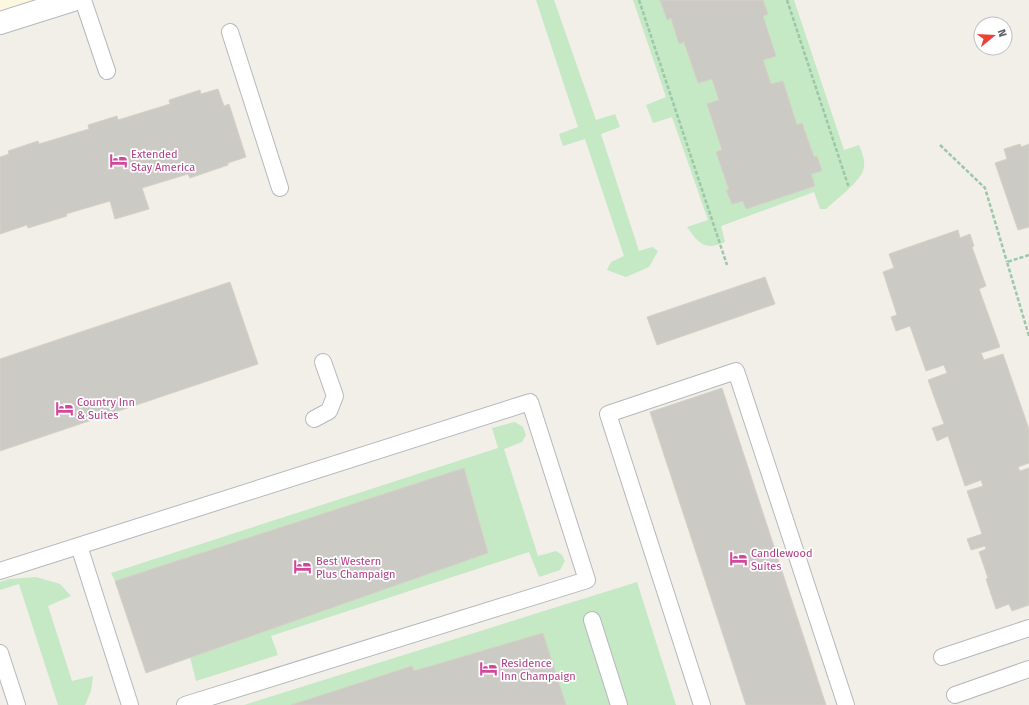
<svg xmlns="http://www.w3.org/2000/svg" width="1029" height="705" font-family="'Fira Sans',sans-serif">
<rect width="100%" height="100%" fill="#f1efe8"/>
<path fill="#fef7e0" d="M0,0H45L0,15Z"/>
<g fill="#c5e8c5">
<path d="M536,0H554L596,120L615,114L620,127L601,134L639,251L652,247L658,251L649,267L626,277L607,270L611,262L624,256L585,139L563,146L559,134L578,127Z"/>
<path d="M633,0H794L844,150L859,145C862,152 865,160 864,167C863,180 835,200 826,209H820L814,192L721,226L725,242C705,251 699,244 687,227L708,220L672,117L653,123L646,105L666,97Z"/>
<path d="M515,422L523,427L526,435L522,442L504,449L538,556L556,551L562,555L565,561L560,570L539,577L529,552L271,636L278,655L196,681L190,657L488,553L464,468L115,581L111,573L498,448L492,428Z"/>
<path d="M36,577L60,584L71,596L48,606L72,681L93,676L91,691L85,705H58L19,584L0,590V582L9,579Z"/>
<path d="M637,582L676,705H244Z"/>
</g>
<g fill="#cccac5" stroke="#d6d1c6">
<path d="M660,0H763L768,14L763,16L776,56L763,60L771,84L783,81L797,125L802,123L814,157L817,156L822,171L811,174L815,186L746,209L743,201L732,204L726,190H729L716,152L722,150L707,104L719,100L712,79L698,83L684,42L679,44L671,18L667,20Z"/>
<path d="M218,89L224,106L229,104L246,157L228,163V165L190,178L188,174L142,188L149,209L115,219L110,201L66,214L67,216L28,228L27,225L0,234V157L9,154L8,151L38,141L39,144L89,129L88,125L117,116L118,120L170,104L169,100L200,90L201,94Z"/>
<path d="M1020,144L1021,147L1029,144V227L1018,230L995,163L1007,159L1004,149Z"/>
<path d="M958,230L960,238L970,234L974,246L972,247L986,286L979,289L1000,347L981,353L984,360L1003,354L1029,429V463L1018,467L1020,471L1029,468V605L1012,611L1009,604L996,609L986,579L988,578L979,552L986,549L985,546L971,550L967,539L982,534L967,491L983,486L981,480L965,486L948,436L937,441L932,428L944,424L928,380L947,373L944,365L926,371L910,326L896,331L891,317L897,315L883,272L894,268L889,254Z"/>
<path d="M765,277L775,304L657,345L647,317Z"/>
<path d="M230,282L258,364L0,451V359Z"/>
<path d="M722,388L826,705H746L650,412Z"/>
<path d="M464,468L488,553L146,673L115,581Z"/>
<path d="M543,633L566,705H291L412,666L414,671Z"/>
</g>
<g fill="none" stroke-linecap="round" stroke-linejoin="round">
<defs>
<g id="service">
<path d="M83,0L107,71"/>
<path d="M230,32L280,188"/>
<path d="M314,419L329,411L335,396L323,362"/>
<path d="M79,546L130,705"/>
<path d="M0,571L530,402L587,580L185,705"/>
<path d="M592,620L619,705"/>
<path d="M0,653L17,705"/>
<path d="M942,657L1029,628"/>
<path d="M955,695L1029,669"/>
<path d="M702,705L608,414L736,371L846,705"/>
</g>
<path id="minor" d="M0,23L73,0"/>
</defs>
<use href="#service" stroke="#b5b8bc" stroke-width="18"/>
<use href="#minor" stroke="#b5b8bc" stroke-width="24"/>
<g stroke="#9cc7a9" stroke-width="2.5" stroke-dasharray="4 2" stroke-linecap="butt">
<path d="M639,0L727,265"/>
<path d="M787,0L849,188"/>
<path d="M940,145L985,188L1007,262"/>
<path d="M1029,255L1007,262L1029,336"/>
</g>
<use href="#service" stroke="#fff" stroke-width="16"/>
<use href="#minor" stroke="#fff" stroke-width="22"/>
</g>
<defs>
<symbol id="hotel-bare" viewBox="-9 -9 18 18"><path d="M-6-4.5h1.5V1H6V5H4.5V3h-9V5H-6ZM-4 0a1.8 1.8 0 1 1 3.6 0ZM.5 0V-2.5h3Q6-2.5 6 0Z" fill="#d1479c" stroke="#fff" stroke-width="2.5" paint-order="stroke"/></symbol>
</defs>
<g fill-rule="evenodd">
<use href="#hotel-bare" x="106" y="148" width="25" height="25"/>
<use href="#hotel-bare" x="52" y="396" width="25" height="25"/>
<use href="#hotel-bare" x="726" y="546" width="25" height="25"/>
<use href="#hotel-bare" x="290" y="554" width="25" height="25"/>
<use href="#hotel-bare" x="476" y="656" width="25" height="25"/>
</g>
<g text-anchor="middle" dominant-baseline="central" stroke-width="3.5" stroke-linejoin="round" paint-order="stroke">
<g font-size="11" fill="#b23c85" stroke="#fff" text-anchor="start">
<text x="131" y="154">Extended<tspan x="131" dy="13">Stay America</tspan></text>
<text x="77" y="402">Country Inn<tspan x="77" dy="13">&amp; Suites</tspan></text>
<text x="751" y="553">Candlewood<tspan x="751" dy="13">Suites</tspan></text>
<text x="316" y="561">Best Western<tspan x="316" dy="13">Plus Champaign</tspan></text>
<text x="501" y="663">Residence<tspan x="501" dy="13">Inn Champaign</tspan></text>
</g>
</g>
<g transform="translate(993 36) rotate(72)"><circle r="19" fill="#ffffff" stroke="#bfc1c3"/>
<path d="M0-3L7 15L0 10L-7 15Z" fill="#ea4335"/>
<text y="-6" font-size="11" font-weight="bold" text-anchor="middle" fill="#5f6368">N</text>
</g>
</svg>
